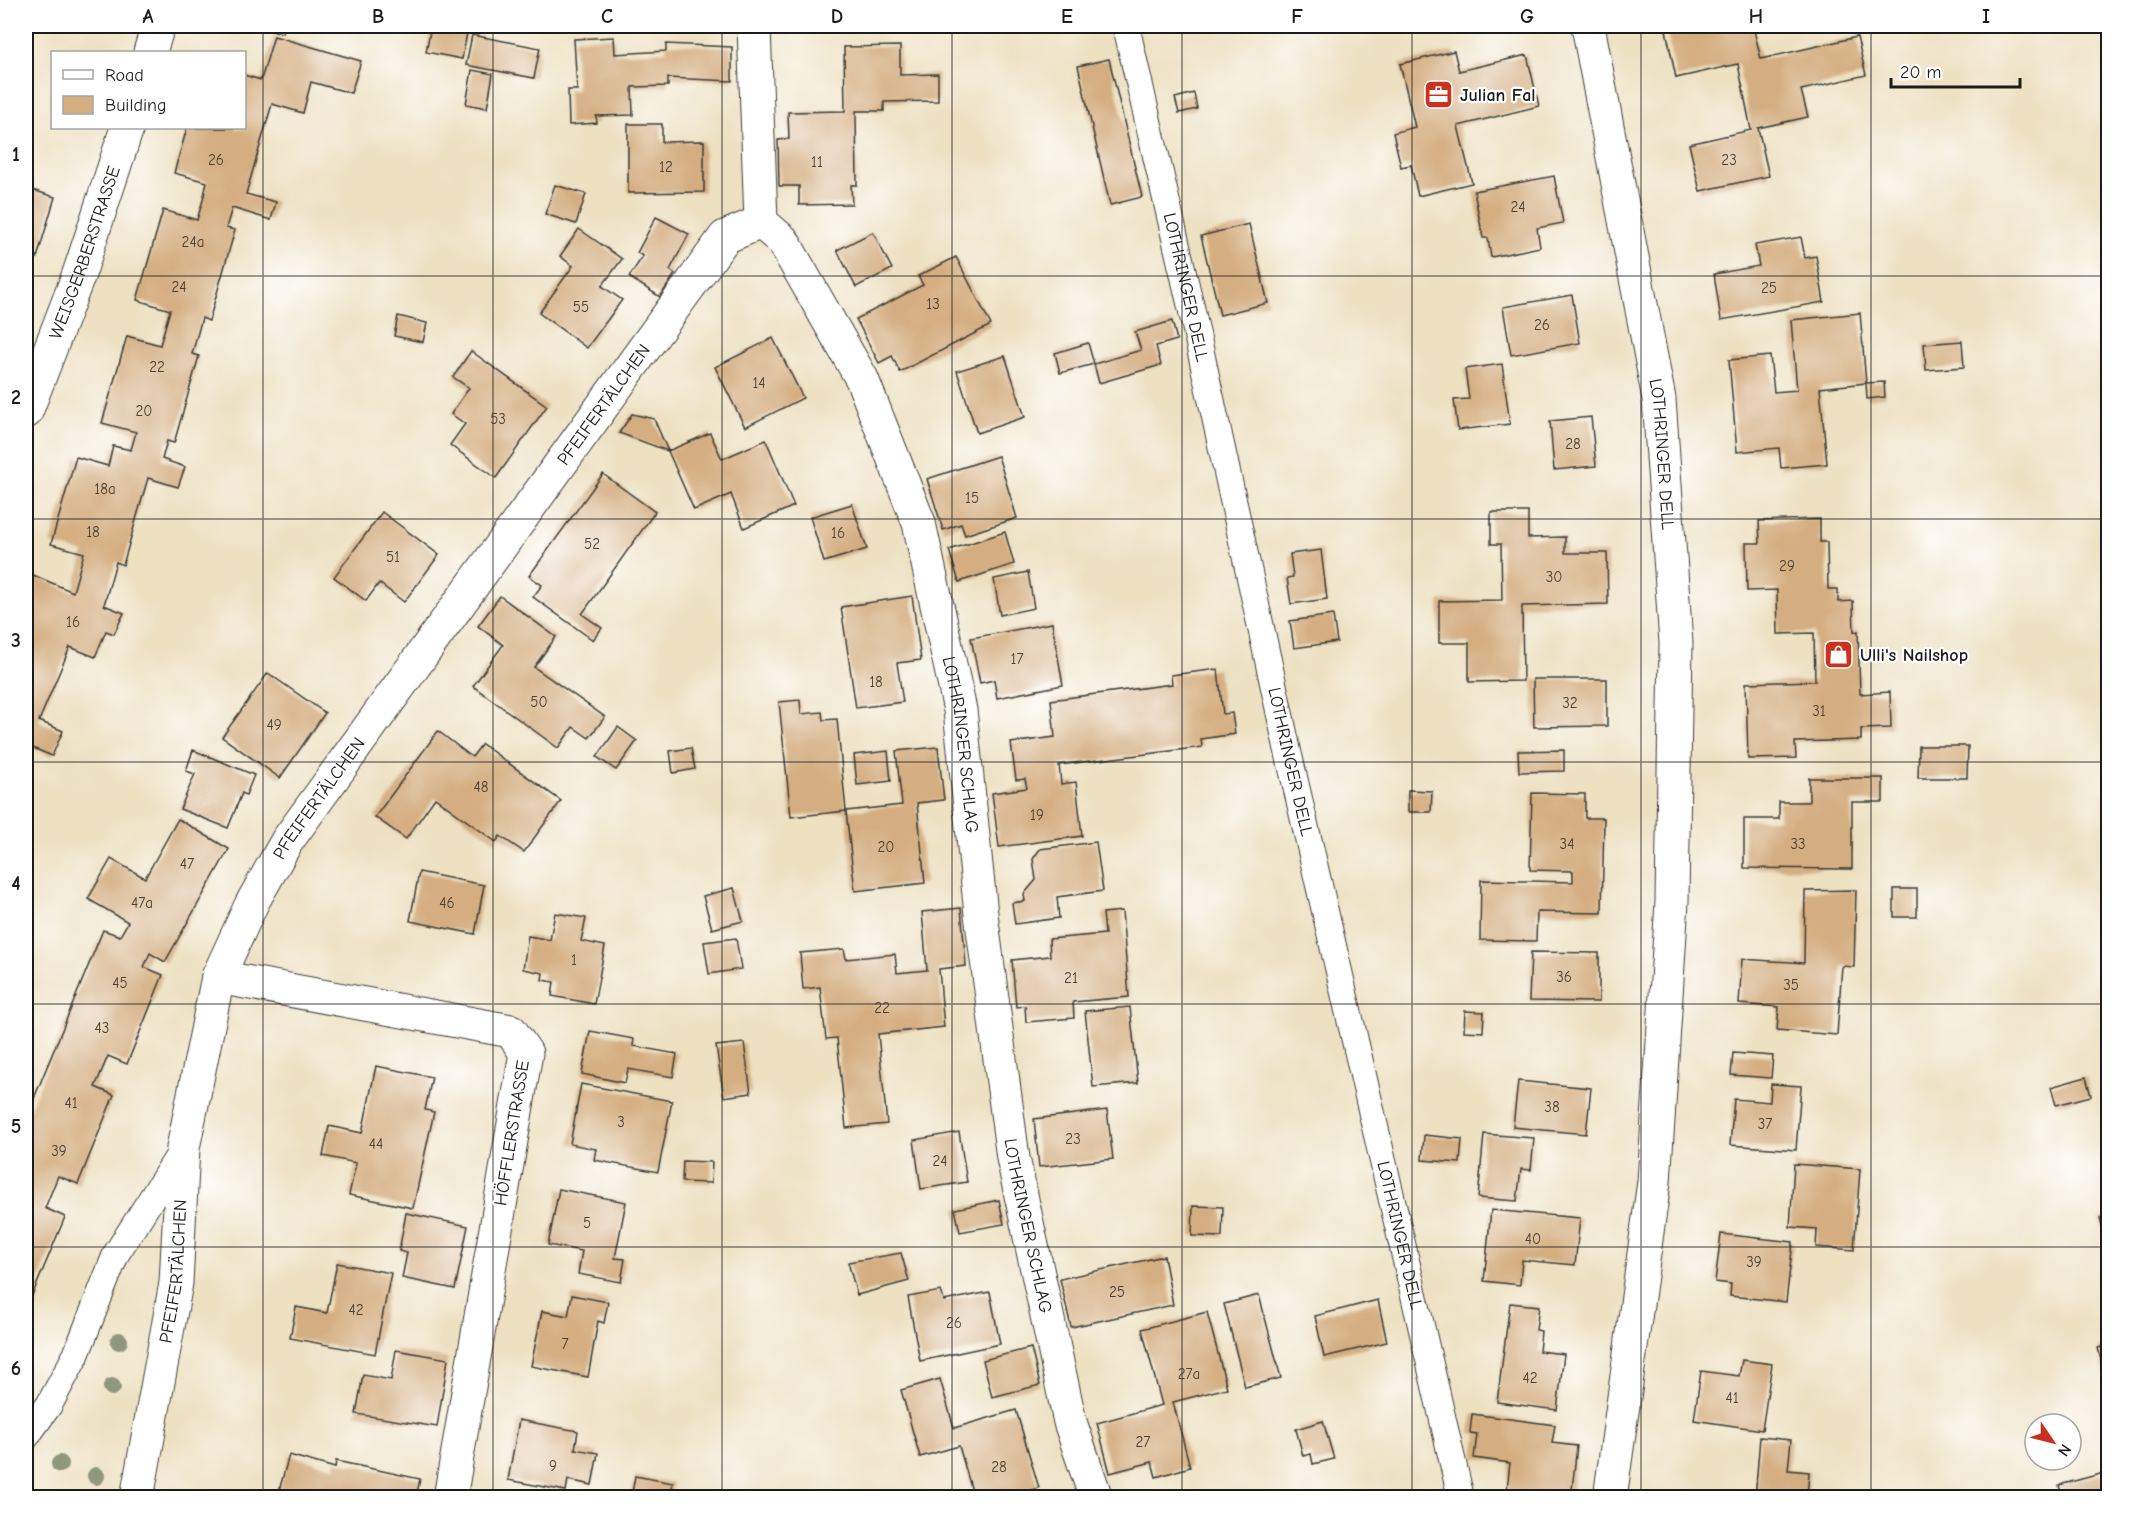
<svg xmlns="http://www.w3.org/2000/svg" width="2134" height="1523" font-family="'Comic Neue',sans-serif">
<rect width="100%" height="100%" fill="#fff"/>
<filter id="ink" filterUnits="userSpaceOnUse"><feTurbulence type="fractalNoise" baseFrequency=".0167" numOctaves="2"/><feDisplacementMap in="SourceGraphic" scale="12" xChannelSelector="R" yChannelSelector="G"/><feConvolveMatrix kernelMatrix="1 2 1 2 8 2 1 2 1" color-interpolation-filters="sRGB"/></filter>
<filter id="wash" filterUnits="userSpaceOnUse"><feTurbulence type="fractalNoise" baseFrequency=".008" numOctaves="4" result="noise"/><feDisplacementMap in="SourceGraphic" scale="24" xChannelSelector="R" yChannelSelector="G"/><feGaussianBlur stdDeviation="1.35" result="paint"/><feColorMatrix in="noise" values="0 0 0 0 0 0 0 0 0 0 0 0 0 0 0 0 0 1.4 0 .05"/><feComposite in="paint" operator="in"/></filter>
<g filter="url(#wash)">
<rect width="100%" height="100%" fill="#ede1c2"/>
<g id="blocks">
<g fill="#d4ad80">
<path d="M256,26H284L282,33Z"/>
<path d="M431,26L468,28L462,59L426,52Z"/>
<path d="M1685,26H1753L1761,59L1857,37L1866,75L1801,90L1808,117L1758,128L1769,176L1700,191L1689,144L1751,130L1738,64L1676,78L1666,30Z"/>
<path d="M472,35L540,48L534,78L466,65Z"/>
<path d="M274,36L361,61L351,93L311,82L303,113L272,104L246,194L276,202L271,220L232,208L226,228L235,230L209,321L202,318L192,354L199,356L174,443L167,441L162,459L185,467L178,487L148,478L123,565L116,562L104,605L124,613L114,634L106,631L95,657L70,647L39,721L63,731L52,756L26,745V572L73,592L84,553L51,544L76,457L108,466L113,446L131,450L136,432L102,423L127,336L160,345L170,310L137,300L163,210L197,220L203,200L207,182L174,173L187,128H244V75L261,80Z"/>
<path d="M614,37L615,54L666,51V44L732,47V81L668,78V86L632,87L633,115L596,116L597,123L569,125L568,90H577L574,39Z"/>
<path d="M900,46V75L938,74V101L884,102V111H856L857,185H851L852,204L799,205V186H779L778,140L789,139L788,112L845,111L844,47Z"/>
<path d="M1454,51L1459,71L1527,55L1539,106L1458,126L1472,183L1418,196L1411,165L1401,167L1393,133L1415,127L1400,64Z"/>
<path d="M1109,59L1142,197L1110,205L1078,66Z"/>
<path d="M472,70L493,74L487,108L466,104Z"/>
<path d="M1194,93L1197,109L1179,113L1175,98Z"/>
<path d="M628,124H662V142L704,141V192L628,193Z"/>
<path d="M1554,176L1563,223L1537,228L1540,247L1491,257L1488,238H1483L1474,191Z"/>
<path d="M555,185L586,194L576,224L545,214Z"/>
<path d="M26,188L55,197L37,258L26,254Z"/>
<path d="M656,217L689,234L670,270L675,274L660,297L629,277L643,256L637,253Z"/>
<path d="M1249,224L1268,303L1220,315L1201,236Z"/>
<path d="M579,229L622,259L602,286L622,300L587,348L539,313L573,266L560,256Z"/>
<path d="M873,232L892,269L856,287L837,250Z"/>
<path d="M1801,237L1805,258L1816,256L1824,302L1721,320L1714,274L1759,266L1755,245Z"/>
<path d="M956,257L991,325L900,372L892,356L879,363L856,319L923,285L918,276Z"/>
<path d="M1572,295L1580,343L1511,355L1503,307Z"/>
<path d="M1860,313L1866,383L1820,388L1827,464L1781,468L1779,448L1737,452L1729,360L1770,356L1774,392L1797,390L1791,320Z"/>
<path d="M398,316L427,323L423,342L394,336Z"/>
<path d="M1172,321L1177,340L1156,346L1161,365L1099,383L1094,364L1141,350L1135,332Z"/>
<path d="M773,338L803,398L745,427L715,367Z"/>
<path d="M1962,341L1964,367L1926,370L1924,344Z"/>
<path d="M1088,343L1094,364L1060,373L1055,353Z"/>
<path d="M471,351L547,406L496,478L450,445L465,424L451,414L469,388L453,377Z"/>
<path d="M1005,356L1025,417L977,433L957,371Z"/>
<path d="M1502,364L1510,424L1458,430L1454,400L1469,399L1465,369Z"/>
<path d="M1884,382L1885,397L1867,399L1866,383Z"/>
<path d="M632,414L654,419L668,451L710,433L722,459L766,440L794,506L744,528L731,494L694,510L668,451L619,433Z"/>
<path d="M1591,417L1596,466L1554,470L1550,421Z"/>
<path d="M998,456L1017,518L965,535L961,524L943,530L927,479Z"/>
<path d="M603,474L655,512L582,614L602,628L593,640L533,597L542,585L529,576Z"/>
<path d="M852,504L867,549L824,562L810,517Z"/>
<path d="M382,512L439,555L404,602L379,583L366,601L334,577Z"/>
<path d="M1491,512H1528V538L1565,537V553H1607L1608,604L1522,606L1523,681L1469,682V643H1439V601L1502,600L1501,544H1491Z"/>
<path d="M1820,519V542H1827L1828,589H1838V602L1853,601L1854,632L1858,631L1860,694L1890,692L1891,728L1861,729V740L1795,742L1796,758L1748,759L1746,683L1815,681L1814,633L1778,634L1777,590L1747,591L1746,543H1760L1759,521Z"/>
<path d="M1005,532L1014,564L959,582L949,550Z"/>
<path d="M1321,550L1327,599L1291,604L1287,578L1293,577L1290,554Z"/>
<path d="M1028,572L1034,608L1000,615L994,579Z"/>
<path d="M500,596L556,637L534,667L605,717L589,738L573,727L558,748L473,686L503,645L478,626Z"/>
<path d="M912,596L921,660L897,663L903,702L856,708L841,607Z"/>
<path d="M1333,615L1337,642L1294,648L1290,621Z"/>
<path d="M1052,623L1063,685L997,698L994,680L980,683L971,638Z"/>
<path d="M1218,669L1223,714L1232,713L1235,734L1201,739L1202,747L1059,765L1061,784L1076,782L1082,836L999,847L992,793L1027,788L1025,779L1016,780L1011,743L1055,737L1051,700L1172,684L1171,675Z"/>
<path d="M268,673L325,713L280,778L222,737Z"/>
<path d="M1533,679H1607V726L1534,727Z"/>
<path d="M800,700L801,714L822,712L823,720L837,719L846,811L791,817L779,702Z"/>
<path d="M618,727L637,741L616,770L597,757Z"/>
<path d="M438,731L472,757L482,744L561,801L524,852L500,836L496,842L435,798L406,839L375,817Z"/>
<path d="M1919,746H1968L1967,778H1918Z"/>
<path d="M938,747L944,800L917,803L925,883L855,891L846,811L902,805L896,751Z"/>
<path d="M691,748L695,769L673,773L670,751Z"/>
<path d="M193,750L254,775L246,795L242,793L228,828L180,809L195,774L186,771Z"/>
<path d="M1564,750V771L1519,772L1518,751Z"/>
<path d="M888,751L891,781L857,785L854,755Z"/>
<path d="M1809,778H1883V802H1852V869L1744,868V819H1779V802H1809Z"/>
<path d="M1408,790L1432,791L1431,812H1408Z"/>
<path d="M1532,793L1585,794V818H1604L1602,913L1537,912L1536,941L1480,940L1481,880L1573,882V871L1530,870Z"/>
<path d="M178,819L229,849L165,962L150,953L144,967L163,975L127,1064L108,1056L95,1087L114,1095L78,1184L58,1176L45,1208L65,1217L29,1303L26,1302V1118L103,930L120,936L128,922L88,899L111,859L145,878Z"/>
<path d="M1096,842L1103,891L1057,897L1059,918L1015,924L1012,903L1025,901L1024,894L1036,880L1033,859L1040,849Z"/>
<path d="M419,872L484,885L475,934L410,921Z"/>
<path d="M734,888L743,921L712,929L703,896Z"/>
<rect x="1894" y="889" width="23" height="28"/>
<path d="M1856,890L1854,967L1842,966L1837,1035L1777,1030L1779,1007L1739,1004L1742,959L1804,963L1805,891Z"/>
<path d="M961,908L966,966L939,969L944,1027L878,1034L887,1124L846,1128L837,1038L826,1039L820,987L803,989L800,953L844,949L846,959L895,954L897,973L927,970L922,912Z"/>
<path d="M1122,911L1129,997L1073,1002L1074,1018L1026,1022L1025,1006L1016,1007L1012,960L1050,956L1049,939L1105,934L1103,913Z"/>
<path d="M555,913L586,918L581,941L605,946L594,1004L552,996L554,982L542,980L543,973L523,969L528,936L550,940Z"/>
<path d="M736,938L741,969L709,974L704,942Z"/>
<path d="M1531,952L1599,953V1002L1529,1001Z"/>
<path d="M1130,1007L1138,1083L1093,1087L1085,1011Z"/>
<path d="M1465,1011L1484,1012L1483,1032L1464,1031Z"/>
<path d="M590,1031L634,1039L633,1046L677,1054L673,1077L628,1069L625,1083L582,1074Z"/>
<path d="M744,1043L751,1093L724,1097L716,1046Z"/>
<path d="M1733,1053L1773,1056L1771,1078L1731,1075Z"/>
<path d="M376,1066L432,1077L425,1110L434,1112L413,1208L349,1195L356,1163L323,1156L329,1126L362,1133Z"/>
<path d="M2086,1077L2091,1096L2056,1105L2051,1087Z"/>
<path d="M1518,1081L1591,1088L1586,1134L1513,1127Z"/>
<path d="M581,1084L672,1101L658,1172L594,1160L596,1149L570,1144Z"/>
<path d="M1771,1084L1801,1086L1796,1150L1730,1145L1734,1099L1770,1102Z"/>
<path d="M1107,1110L1113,1159L1039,1167L1034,1119Z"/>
<path d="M959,1132L967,1182L921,1189L914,1140Z"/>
<path d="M1484,1134L1534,1138L1531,1170L1521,1169L1517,1201L1478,1198Z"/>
<path d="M1424,1135L1462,1139L1460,1163L1422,1160Z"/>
<path d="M683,1161L712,1162L711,1183L682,1182Z"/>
<path d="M1794,1164L1860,1169L1854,1250L1816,1247L1817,1229L1790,1227Z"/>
<path d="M559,1189L626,1202L615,1258L625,1259L621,1282L578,1274L582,1251L548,1245Z"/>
<path d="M999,1200L1004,1224L960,1232L955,1209Z"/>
<path d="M1193,1206L1223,1207L1222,1237L1192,1236Z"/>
<path d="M1491,1210L1580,1218L1575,1265L1522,1260L1520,1285L1484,1281Z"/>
<path d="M406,1213L468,1226L455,1289L402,1278L407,1253L399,1251Z"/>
<path d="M2108,1215V1247L2100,1218Z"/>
<path d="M1721,1234L1793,1242L1786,1302L1730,1296L1731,1284L1715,1282Z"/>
<path d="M901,1253L909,1281L857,1295L848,1262Z"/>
<path d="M1164,1256L1173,1305L1071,1327L1060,1279Z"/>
<path d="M337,1263L391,1273L375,1354L290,1338L296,1307L327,1313Z"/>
<path d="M941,1291L944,1301L990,1292L1000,1344L920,1361L908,1297Z"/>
<path d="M572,1295L608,1302L604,1323L598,1321L588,1377L531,1366L542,1311L568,1316Z"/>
<path d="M1259,1295L1281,1378L1245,1387L1224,1304Z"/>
<path d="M1378,1300L1387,1342L1324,1357L1315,1316Z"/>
<path d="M1510,1303L1539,1306L1536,1330L1541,1331L1539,1351L1564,1354L1557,1410L1497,1402Z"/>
<path d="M1207,1312L1227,1388L1173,1402L1190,1467L1156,1477L1152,1462L1110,1473L1097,1423L1162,1405L1142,1329Z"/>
<path d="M2108,1345V1387L2098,1348Z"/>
<path d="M1031,1348L1040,1385L992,1397L983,1360Z"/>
<path d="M396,1350L448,1359L437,1427L356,1414L363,1375L391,1380Z"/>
<path d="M1742,1360L1772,1364L1762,1430L1694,1420L1701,1371L1739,1376Z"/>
<path d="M940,1379L954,1428L1016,1410L1039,1488L1007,1498H974L959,1446L920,1457L901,1390Z"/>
<path d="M1472,1414L1555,1425L1552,1443L1577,1446L1571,1498H1506L1510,1463L1474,1458L1477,1434L1470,1433Z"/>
<path d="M519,1420L578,1431L575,1449L598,1453L592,1485L568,1480L566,1491L508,1480Z"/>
<path d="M1323,1421L1334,1459L1313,1464L1311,1454L1303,1456L1296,1429Z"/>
<path d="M1760,1437L1791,1440L1788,1470L1809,1472L1807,1498H1755Z"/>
<path d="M289,1455L335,1468L336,1461L420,1479L416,1498H277Z"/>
<path d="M2108,1472V1498H2062L2059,1485Z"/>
<path d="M635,1476L673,1483L670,1498H631Z"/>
</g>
</g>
</g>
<g filter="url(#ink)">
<use href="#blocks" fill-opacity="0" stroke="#3b3a35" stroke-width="1.5"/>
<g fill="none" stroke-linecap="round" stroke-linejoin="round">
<defs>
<g id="lane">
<path id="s1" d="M1126,26L1191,307L1287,747L1461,1498"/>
<path d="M26,1437L49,1405L76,1355L116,1254L183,1149"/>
</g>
<g id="street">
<path id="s2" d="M754,26L761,222L783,241L862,379L919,523L960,710L981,914L1013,1158L1070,1422L1096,1498"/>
<path id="s3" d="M1588,26L1659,399L1676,643L1672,902L1654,1182L1610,1498"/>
<path d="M150,52L158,26"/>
<path id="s4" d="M26,412L79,274L127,128"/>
<path d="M218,977L511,1031L526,1053L450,1498"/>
<path id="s5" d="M137,1498L176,1283L183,1148L218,977L252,903L287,841L725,237L761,222"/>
</g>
</defs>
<use href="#lane" stroke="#3b3a35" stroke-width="28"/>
<use href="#street" stroke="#3b3a35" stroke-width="35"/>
<use href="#lane" stroke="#fff" stroke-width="26"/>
<use href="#street" stroke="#fff" stroke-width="33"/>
</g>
<g fill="#8f987d">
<circle cx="119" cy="1341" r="9"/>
<circle cx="112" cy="1387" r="9"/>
<circle cx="60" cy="1464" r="9"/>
<circle cx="96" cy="1476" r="9"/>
</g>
</g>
<path fill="none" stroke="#1c1c1c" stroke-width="1.5" stroke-opacity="0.55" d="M263,26V1498M493,26V1498M722,26V1498M952,26V1498M1182,26V1498M1412,26V1498M1641,26V1498M1871,26V1498M26,276H2108M26,519H2108M26,762H2108M26,1004H2108M26,1247H2108"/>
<defs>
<symbol id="office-square" viewBox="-11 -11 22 22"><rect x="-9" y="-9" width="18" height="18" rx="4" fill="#c8321e" stroke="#fff"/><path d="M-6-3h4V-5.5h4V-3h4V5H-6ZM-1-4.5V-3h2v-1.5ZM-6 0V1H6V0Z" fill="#fff"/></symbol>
<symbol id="shop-square" viewBox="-11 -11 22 22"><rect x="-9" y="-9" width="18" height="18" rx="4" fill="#c8321e" stroke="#fff"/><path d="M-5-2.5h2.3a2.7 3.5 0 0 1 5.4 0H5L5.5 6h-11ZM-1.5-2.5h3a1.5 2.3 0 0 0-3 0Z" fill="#fff"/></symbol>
</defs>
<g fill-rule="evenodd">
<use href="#office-square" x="1422" y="78" width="33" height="33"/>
<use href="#shop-square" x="1822" y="638" width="33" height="33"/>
</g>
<g text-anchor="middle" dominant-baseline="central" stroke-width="4.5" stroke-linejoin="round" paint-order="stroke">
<g font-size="15" fill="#4a4035">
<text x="216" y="160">26</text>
<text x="1729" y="160">23</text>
<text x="817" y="162">11</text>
<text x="666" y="167">12</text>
<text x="1518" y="207">24</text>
<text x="193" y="242">24a</text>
<text x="179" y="287">24</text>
<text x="1769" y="288">25</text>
<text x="933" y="304">13</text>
<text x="581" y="307">55</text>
<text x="1542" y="325">26</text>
<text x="157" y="367">22</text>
<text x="759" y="383">14</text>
<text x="144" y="411">20</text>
<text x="498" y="419">53</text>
<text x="1573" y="444">28</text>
<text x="105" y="489">18a</text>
<text x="972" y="498">15</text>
<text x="93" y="532">18</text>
<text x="838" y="533">16</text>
<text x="592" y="544">52</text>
<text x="393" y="557">51</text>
<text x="1787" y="566">29</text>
<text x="1554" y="577">30</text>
<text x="73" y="622">16</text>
<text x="1017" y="659">17</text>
<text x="876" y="682">18</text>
<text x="539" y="702">50</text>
<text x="1570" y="703">32</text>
<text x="1819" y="711">31</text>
<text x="274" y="725">49</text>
<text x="481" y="787">48</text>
<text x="1037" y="815">19</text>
<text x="1567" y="844">34</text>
<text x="1798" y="844">33</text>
<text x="886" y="847">20</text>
<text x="187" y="864">47</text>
<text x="142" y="903">47a</text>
<text x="447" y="903">46</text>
<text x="574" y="960">1</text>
<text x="1564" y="977">36</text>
<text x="1071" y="978">21</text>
<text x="120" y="983">45</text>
<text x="1791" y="985">35</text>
<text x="882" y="1008">22</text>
<text x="102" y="1028">43</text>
<text x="71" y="1103">41</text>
<text x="1552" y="1107">38</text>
<text x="621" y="1122">3</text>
<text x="1765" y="1124">37</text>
<text x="1073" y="1139">23</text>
<text x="376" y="1144">44</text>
<text x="59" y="1151">39</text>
<text x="940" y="1161">24</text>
<text x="587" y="1223">5</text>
<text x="1533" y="1239">40</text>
<text x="1754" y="1262">39</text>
<text x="1117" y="1292">25</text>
<text x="356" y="1310">42</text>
<text x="954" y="1323">26</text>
<text x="565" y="1344">7</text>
<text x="1189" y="1374">27a</text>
<text x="1530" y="1378">42</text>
<text x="1732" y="1398">41</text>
<text x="1143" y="1442">27</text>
<text x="553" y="1466">9</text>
<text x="999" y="1467">28</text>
</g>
<g font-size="18" font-weight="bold" fill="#1c1c1c" stroke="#fff" text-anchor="start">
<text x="1460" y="95">Julian Fal</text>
<text x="1860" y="655">Ulli's Nailshop</text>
</g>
<g font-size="18" fill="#1c1c1c" stroke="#fff">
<text stroke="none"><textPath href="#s4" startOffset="170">WEISGERBERSTRASSE</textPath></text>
<text stroke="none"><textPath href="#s1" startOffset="268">LOTHRINGER DELL</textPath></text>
<text stroke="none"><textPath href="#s5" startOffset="1220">PFEIFERTÄLCHEN</textPath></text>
<text stroke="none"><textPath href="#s3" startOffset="435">LOTHRINGER DELL</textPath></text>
<text stroke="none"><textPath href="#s2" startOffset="765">LOTHRINGER SCHLAG</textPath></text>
<text stroke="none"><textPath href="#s1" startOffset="754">LOTHRINGER DELL</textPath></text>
<text stroke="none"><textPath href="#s5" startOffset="734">PFEIFERTÄLCHEN</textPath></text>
<text transform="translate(512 1133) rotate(-81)">HÖFFLERSTRASSE</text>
<text stroke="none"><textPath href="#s2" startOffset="1251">LOTHRINGER SCHLAG</textPath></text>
<text stroke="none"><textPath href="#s1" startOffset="1240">LOTHRINGER DELL</textPath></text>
<text stroke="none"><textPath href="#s5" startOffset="230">PFEIFERTÄLCHEN</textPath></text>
</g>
</g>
<rect width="2134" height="1523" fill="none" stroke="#fff" stroke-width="66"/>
<rect x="51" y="51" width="195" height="78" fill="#ffffff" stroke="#a4a4a4" stroke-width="1.5"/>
<rect x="63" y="70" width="30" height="9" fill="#ffffff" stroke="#a4a4a4" stroke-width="1.5"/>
<text x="105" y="81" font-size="18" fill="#1c1c1c">Road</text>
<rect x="63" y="96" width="30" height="18" fill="#d4ad80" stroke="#a4a4a4" stroke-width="1.5"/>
<text x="105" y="111" font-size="18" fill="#1c1c1c">Building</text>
<g transform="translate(2053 1442) rotate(125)"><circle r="28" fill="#ffffff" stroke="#a4a4a4" stroke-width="1.5"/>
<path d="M0-4.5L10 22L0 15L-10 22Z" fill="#c8321e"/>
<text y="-9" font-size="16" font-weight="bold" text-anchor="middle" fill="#1c1c1c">N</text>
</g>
<path d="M1891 78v9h129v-9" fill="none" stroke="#1c1c1c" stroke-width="3"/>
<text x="1900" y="78" font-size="18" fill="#1c1c1c" stroke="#ffffff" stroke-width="4.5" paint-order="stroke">20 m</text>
<rect x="33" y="33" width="2068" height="1457" fill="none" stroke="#1c1c1c" stroke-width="2"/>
<g font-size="20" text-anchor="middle" font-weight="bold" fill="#1c1c1c">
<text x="148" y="23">A</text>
<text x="378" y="23">B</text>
<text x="607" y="23">C</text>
<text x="837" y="23">D</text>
<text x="1067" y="23">E</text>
<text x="1297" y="23">F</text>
<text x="1527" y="23">G</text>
<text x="1756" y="23">H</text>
<text x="1986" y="23">I</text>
<text x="16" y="161">1</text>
<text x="16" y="404">2</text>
<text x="16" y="647">3</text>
<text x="16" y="890">4</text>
<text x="16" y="1133">5</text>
<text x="16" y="1375">6</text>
</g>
</svg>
